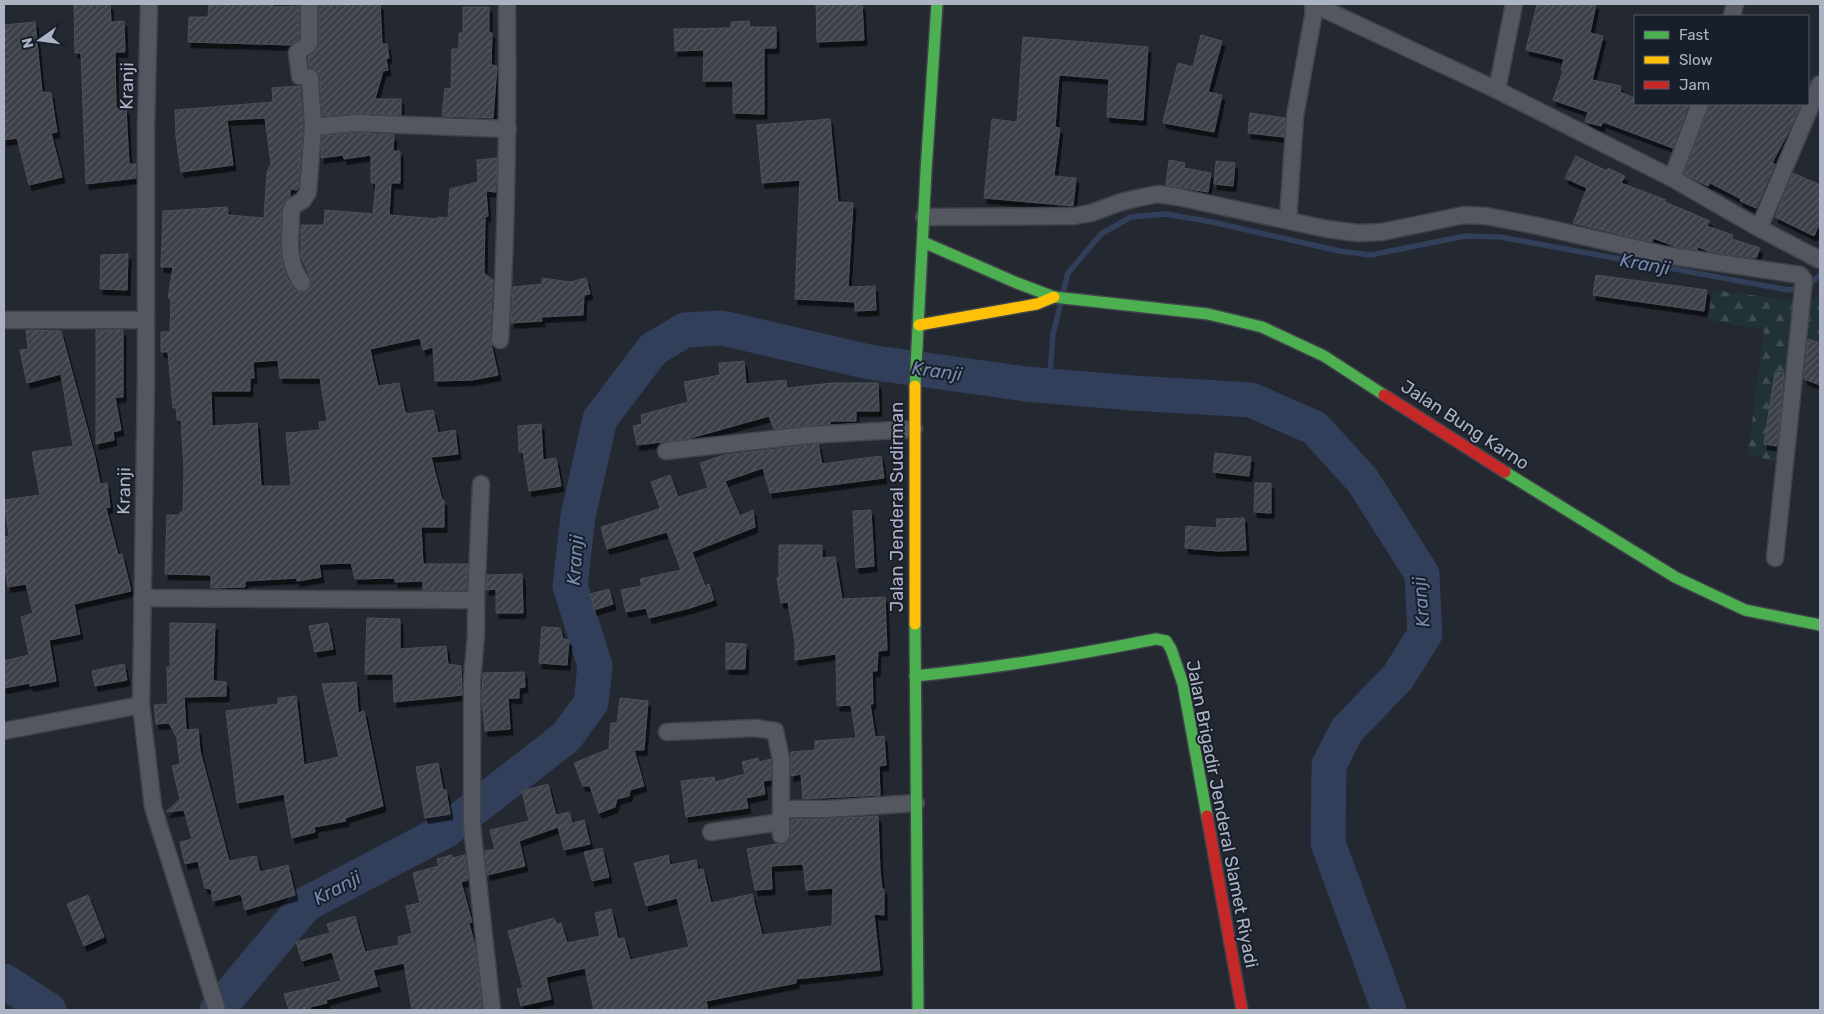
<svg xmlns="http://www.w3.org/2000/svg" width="1824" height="1014" font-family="Rubik,sans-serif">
<defs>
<pattern id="forest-firs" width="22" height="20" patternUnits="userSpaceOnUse" patternTransform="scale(1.25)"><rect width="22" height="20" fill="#213236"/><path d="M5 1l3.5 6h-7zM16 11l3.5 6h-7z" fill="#3f4d51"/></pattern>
<pattern id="building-hatch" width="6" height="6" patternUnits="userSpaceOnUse" patternTransform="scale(1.25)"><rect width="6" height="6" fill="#3c4048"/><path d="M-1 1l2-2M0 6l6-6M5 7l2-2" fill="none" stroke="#565961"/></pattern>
<filter id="shadow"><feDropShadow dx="3" dy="5.5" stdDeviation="0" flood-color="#0009"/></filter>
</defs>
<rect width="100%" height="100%" fill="#242831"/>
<path fill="url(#forest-firs)" d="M1713,290L1790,300L1813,299L1820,293V385L1801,378L1788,465L1748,454L1764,330L1708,320Z"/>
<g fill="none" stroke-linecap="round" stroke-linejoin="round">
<g stroke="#313f5a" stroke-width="5.5">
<path d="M1063,293L1068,273L1101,234L1131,217L1166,214L1212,222L1339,251L1371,255L1465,236L1500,237L1788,290L1806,287L1820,275"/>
<path d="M1049,386L1053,334L1061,302"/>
</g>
<g stroke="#313f5a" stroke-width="35">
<path d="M4,981L49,1010"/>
<path d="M217,1010L306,904L445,831L566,737L591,703L595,666L570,586L578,516L600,419L653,349L685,330L722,328L869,362L1026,384L1133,393L1251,400L1315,428L1363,481L1422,574L1425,634L1398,677L1347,730L1329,765L1328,843L1389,1010"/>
</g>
</g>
<g fill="url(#building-hatch)" stroke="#4b505a" fill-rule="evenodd" filter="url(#shadow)">
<path d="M74,4H110L111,22L124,21L125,52H115L116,108H126L129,164H136V178L86,184L81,53H75Z"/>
<path d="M209,4H273V7L299,6V39L291,45L188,42L189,17H208Z"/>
<path d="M319,4H380L382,44H387L389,58L386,59L388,70L383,71L375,99H401V115L356,113L322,116L320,77L316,70L309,68L308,57L315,52L319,43Z"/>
<path d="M816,4H862L864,40L817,42Z"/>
<path d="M1537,4H1596L1590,33L1603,36L1592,80L1621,86L1620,92L1635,98V104H1689L1673,148L1603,122L1601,126L1585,122L1588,112L1553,100L1563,71L1561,70L1564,59L1526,50Z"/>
<path d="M463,7H489V33H492L491,65L497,66L493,118L442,116L445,88L451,89L452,49H459V33H463Z"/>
<path d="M749,21L750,27H776V48H764V114L733,113V81H703L704,50L675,51L674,29L731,28V22Z"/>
<path d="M35,22L42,92L51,93L57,132L51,133L62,177L29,185L17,138L4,140V25Z"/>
<path d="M1201,35L1222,41L1208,92L1222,95L1214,132L1164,123L1163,121L1178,63L1193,67Z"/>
<path d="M1023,37L1148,47L1143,120L1107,117L1109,79L1059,75L1055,127L1060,128L1054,176L1076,178L1073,206L984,198L992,119L1017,122Z"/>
<path d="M300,86L303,127L298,189L297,190L290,189V196L284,202L282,207L280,239L281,258L284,270L288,280L298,292L303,293L308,291L312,283L301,256V225H324L325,210L373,214L376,183H371V155L344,159L343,155L321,158L322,136L356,133L394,135L393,151H400V183H391L389,215L438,219V217L448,218L450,189L478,182L477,160L497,158L496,192L486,191L488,216L485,217L484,273L493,280L490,339L498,375L472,380L435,381L433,347L423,350L420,338L370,349L378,386L399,383L405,412H406L407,414L433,410L438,433L455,430L458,454L431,457L442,500H444V527H421L423,564H468L466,590H423V581L395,582V578L355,579L351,563L319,564L321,577L297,581V578L245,581V587L211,588V575L165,574L167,515H180V512H183L184,469L181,420H177L176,408H173L168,352H161V332H170L171,298H168L173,267H161L163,211L227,207L228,215L264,218L267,172L271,164L265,118L227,120L233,165L181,172L176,137L175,110L273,102L272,88ZM278,360L280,378H320L327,421L319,422L320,430L286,433L291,486H261L257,423L212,426L211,391H250V378H254L253,362Z"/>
<path d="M1710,104H1801L1789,131L1772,163L1775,164L1756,208L1740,201L1741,199L1710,183L1708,186L1684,174Z"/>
<path d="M1250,113L1285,118L1284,137L1248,133Z"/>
<path d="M830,119L838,202L853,203L848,287L875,286L876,310L855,311V302L795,299L800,180L762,183L757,125Z"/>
<path d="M1576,156L1607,171L1608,168L1625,176L1621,183L1666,200L1665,202L1710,221L1707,226L1733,235L1732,239L1760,248L1756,258L1711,252L1698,247L1697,250L1677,247L1653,238L1652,242L1573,223L1587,188L1565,178Z"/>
<path d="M1169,160L1185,163L1184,168L1211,173L1208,192L1166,185Z"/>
<path d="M1216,161L1235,163L1233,186L1214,184Z"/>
<path d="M1793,173L1820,185V223L1814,236L1775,217Z"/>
<path d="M128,254L127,290L100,289L101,255Z"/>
<path d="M1596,275L1707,290L1704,311L1593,295Z"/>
<path d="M542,278L570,282L586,278L590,294L584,295L583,315L541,317L542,321L511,323L513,287L542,284Z"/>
<path d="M26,330L61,331L95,458L100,484L107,483L110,507L106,508L118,555L122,554L131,591L74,604L80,634L49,640L56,681L30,686V683L4,688V661L29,655L21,617L33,613L26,584L8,587L4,563V537L9,536L4,500L40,495L32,452L73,446L61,374L27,383L20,350L28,349Z"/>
<path d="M96,330H123V397H115L121,430L113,432L114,440L96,444Z"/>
<path d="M1808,339L1820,343V385L1804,379Z"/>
<path d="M744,361L746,384L786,380L787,388L832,383H878L879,411H856V421H830V424L774,429L769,416L687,439L637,445L633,426L642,424L641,415L688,402L684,382L720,375L719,363Z"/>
<path d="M1775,372L1784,373L1777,446L1764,444Z"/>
<path d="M541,424L543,460L556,458L561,486L529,491L523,452H519L518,426Z"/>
<path d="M818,444L822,464L881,456L884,478L770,493L763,468L725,481L740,516L753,510L755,527L692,552L705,586L709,584L714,600L690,608L649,618L646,608L626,612L621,590L642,586L640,579L681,570L667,532L607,549L601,527L659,509L660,507L651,482L670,475L678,497L708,488L700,463L724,455Z"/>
<path d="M1215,453L1251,457L1249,476L1213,472Z"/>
<path d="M1255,483H1271V513L1254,512Z"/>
<path d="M871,510L874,566L856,568L853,511Z"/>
<path d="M1244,518L1246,550L1218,551L1185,548L1186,526L1217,528L1216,519Z"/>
<path d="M779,545H822V558L835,557L842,599L885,597L887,650L878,651L877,671H872L873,704H870L875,737L884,736L886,765L879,766L880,795L803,799L801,774L791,776V752L815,750V741L856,738L851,705L837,706L836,654L795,660V642L788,602L781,603L777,578H779Z"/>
<path d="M522,574L523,613H496V589L486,590L487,575Z"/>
<path d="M609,589L613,604L594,610L590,594Z"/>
<path d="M367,618L400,619V649L446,646L448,664L461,666L462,695L394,702L393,674H365Z"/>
<path d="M170,623L215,624L213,681L226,682V696L184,697L186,730L198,729L200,751L229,861L256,856L260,872L288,865L295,895L245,910L241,894L213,901L211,889L205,888L198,861L185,864L180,842L192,839L184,810L166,812L180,799L172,766L180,764L177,738L169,723L156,724L154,705L168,704L167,667H170Z"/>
<path d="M328,623L333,649L315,652L309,626Z"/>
<path d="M542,627L560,628L563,639L569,640L567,665L539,663Z"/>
<path d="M726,643L746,644L745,669H726Z"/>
<path d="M124,664L127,680L95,686L92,671Z"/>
<path d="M524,672L525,687L519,688V698H508L510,729L485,731L482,699L483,673Z"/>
<path d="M356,682L358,713L364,711L383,806L345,818L346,821L314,827L315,832L292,838L284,794L237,803L226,711L278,704V698L296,696L304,765L339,757L322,684Z"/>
<path d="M620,698L648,701L644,750H634L644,786L630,790L629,796L617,799L615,807L599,813L590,786H583L574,763L609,749L611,723H617Z"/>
<path d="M758,758L759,762L771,759V780L763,781L765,794L746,798L748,808L686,817L681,781L714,777L715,782L745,774L742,762Z"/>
<path d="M438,763L443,790H446L450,814L425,818L416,767Z"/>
<path d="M548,784L556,815L569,812L572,822L519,841L525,866L487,875L485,851L495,849L490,830L529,821L522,791Z"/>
<path d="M878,816L880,871L882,889H884V915L874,914L880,970L796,979V983L706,1001L708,1010H594L585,968L546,977L551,999L521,1006L517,989L523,988L508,931L554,918L557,925L561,923L567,943L600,936L595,913L611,909L618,939L624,938L630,960L689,947L677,898L646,906L634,863L652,859L668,855L670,865L696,860L698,870L703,869L711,903L752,894L762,935L832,926L833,888L806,890L803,864L771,866L772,889L755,890L747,849L776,844L781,845L789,842L791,835V819H827Z"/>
<path d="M584,820L590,844L564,850L558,827Z"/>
<path d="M602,848L609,877L592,881L584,852Z"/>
<path d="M452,855V858L465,855L468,880L461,882L472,922L469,923L475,946L482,1010H412L404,963L373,970L378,986L326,1000L327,1003L310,1007L311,1010H289L284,994L341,981L332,952L302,961L296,942L330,933L327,924L355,916L365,952L399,945L398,937L412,933L406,906L420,903L413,873L439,866L437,859Z"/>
<path d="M88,895L104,937L84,946L67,904Z"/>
</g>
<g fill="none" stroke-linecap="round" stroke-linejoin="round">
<defs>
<g id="street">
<path d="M149,4L146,127V377L141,705L153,807L217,1010"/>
<path d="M309,4V43C307,48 300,48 297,53L300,76L310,78L313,127"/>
<path d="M1313,4L1497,90L1672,178L1759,228L1820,260"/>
<path d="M1732,16L1735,4"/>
<path d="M1497,90L1514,4"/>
<path d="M1672,178L1700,104"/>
<path d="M924,217L1075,216L1091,213L1118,203L1133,199L1158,194L1178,197L1327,229L1358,233L1382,232L1464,215L1486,216L1538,226L1666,255L1800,275L1804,280L1775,558"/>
<path d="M1288,220L1295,116L1313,17L1314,4"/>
<path d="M1759,228L1820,84"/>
<path d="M302,283C285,260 291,238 291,211L293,206L303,200L308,192L313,127L356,123L508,129"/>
<path d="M4,320H146"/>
<path d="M500,340C507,228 508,116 507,4"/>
<path d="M666,451L809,435L914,429"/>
<path d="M142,598L476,600V635L472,680V826L492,1010"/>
<path d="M476,600L481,484"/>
<path d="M4,731L141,705"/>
<path d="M667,732L755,728L775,731L781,759V835"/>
<path d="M781,809H827L916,803"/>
<path d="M711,832L781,822"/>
</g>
<g id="fast">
<path d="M923,242L1017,283L1054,297L1208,314L1262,327L1324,356L1384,395"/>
<path d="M915,386L926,171L937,4"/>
<path d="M1505,472L1675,577L1745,610L1820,625"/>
<path d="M915,624L918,1010"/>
<path d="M915,676C996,668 1076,655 1156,639L1166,641L1171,649L1183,684L1207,816"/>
</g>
<g id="slow">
<path d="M919,325L1037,304L1054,297"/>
<path d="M915,386V624"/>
</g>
<g id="jam">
<path d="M1384,395L1505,472"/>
<path d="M1207,816L1242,1010"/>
</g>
</defs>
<use href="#street" stroke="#40434a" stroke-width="19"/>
<use href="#fast" stroke="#40434a" stroke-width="14"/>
<use href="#slow" stroke="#40434a" stroke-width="14"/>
<use href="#jam" stroke="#40434a" stroke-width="14"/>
<use href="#street" stroke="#545760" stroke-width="16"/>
<use href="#fast" stroke="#4caf50" stroke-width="11"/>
<use href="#slow" stroke="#ffc107" stroke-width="11"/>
<use href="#jam" stroke="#c62828" stroke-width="11"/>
</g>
<g text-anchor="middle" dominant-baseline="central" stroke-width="4" stroke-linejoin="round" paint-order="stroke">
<g font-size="18" fill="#acb4c4" stroke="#181f2b">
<text transform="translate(127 86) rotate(-89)">Kranji</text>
<text transform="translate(1465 425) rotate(33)">Jalan Bung Karno</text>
<text transform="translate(124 491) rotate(-89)">Kranji</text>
<text transform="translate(897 507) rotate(-90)">Jalan Jenderal Sudirman</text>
<text transform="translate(1222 814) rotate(79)">Jalan Brigadir Jenderal Slamet Riyadi</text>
</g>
<g font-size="19" font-style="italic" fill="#7488ad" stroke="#181f2b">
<text transform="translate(1645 264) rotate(10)">Kranji</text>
<text transform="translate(937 371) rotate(8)">Kranji</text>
<text transform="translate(575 560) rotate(-86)">Kranji</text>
<text transform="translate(1421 602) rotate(-95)">Kranji</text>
<text transform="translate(337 888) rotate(-28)">Kranji</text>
</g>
</g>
<rect width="1824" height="1014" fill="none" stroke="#acb4c4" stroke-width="10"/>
<rect x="1634" y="15" width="175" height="90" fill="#181f2b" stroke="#535b68"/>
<rect x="1644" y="31" width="25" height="8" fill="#4caf50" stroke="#535b68"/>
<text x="1679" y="40" font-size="15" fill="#acb4c4">Fast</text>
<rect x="1644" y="56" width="25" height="8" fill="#ffc107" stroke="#535b68"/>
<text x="1679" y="65" font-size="15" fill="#acb4c4">Slow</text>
<rect x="1644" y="81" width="25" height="8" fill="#c62828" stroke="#535b68"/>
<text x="1679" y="90" font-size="15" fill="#acb4c4">Jam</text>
<g transform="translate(40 40) rotate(256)" stroke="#181f2b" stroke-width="4" paint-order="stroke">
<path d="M0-4L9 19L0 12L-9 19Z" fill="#acb4c4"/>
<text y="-8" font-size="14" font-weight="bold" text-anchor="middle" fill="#acb4c4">N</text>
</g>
</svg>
